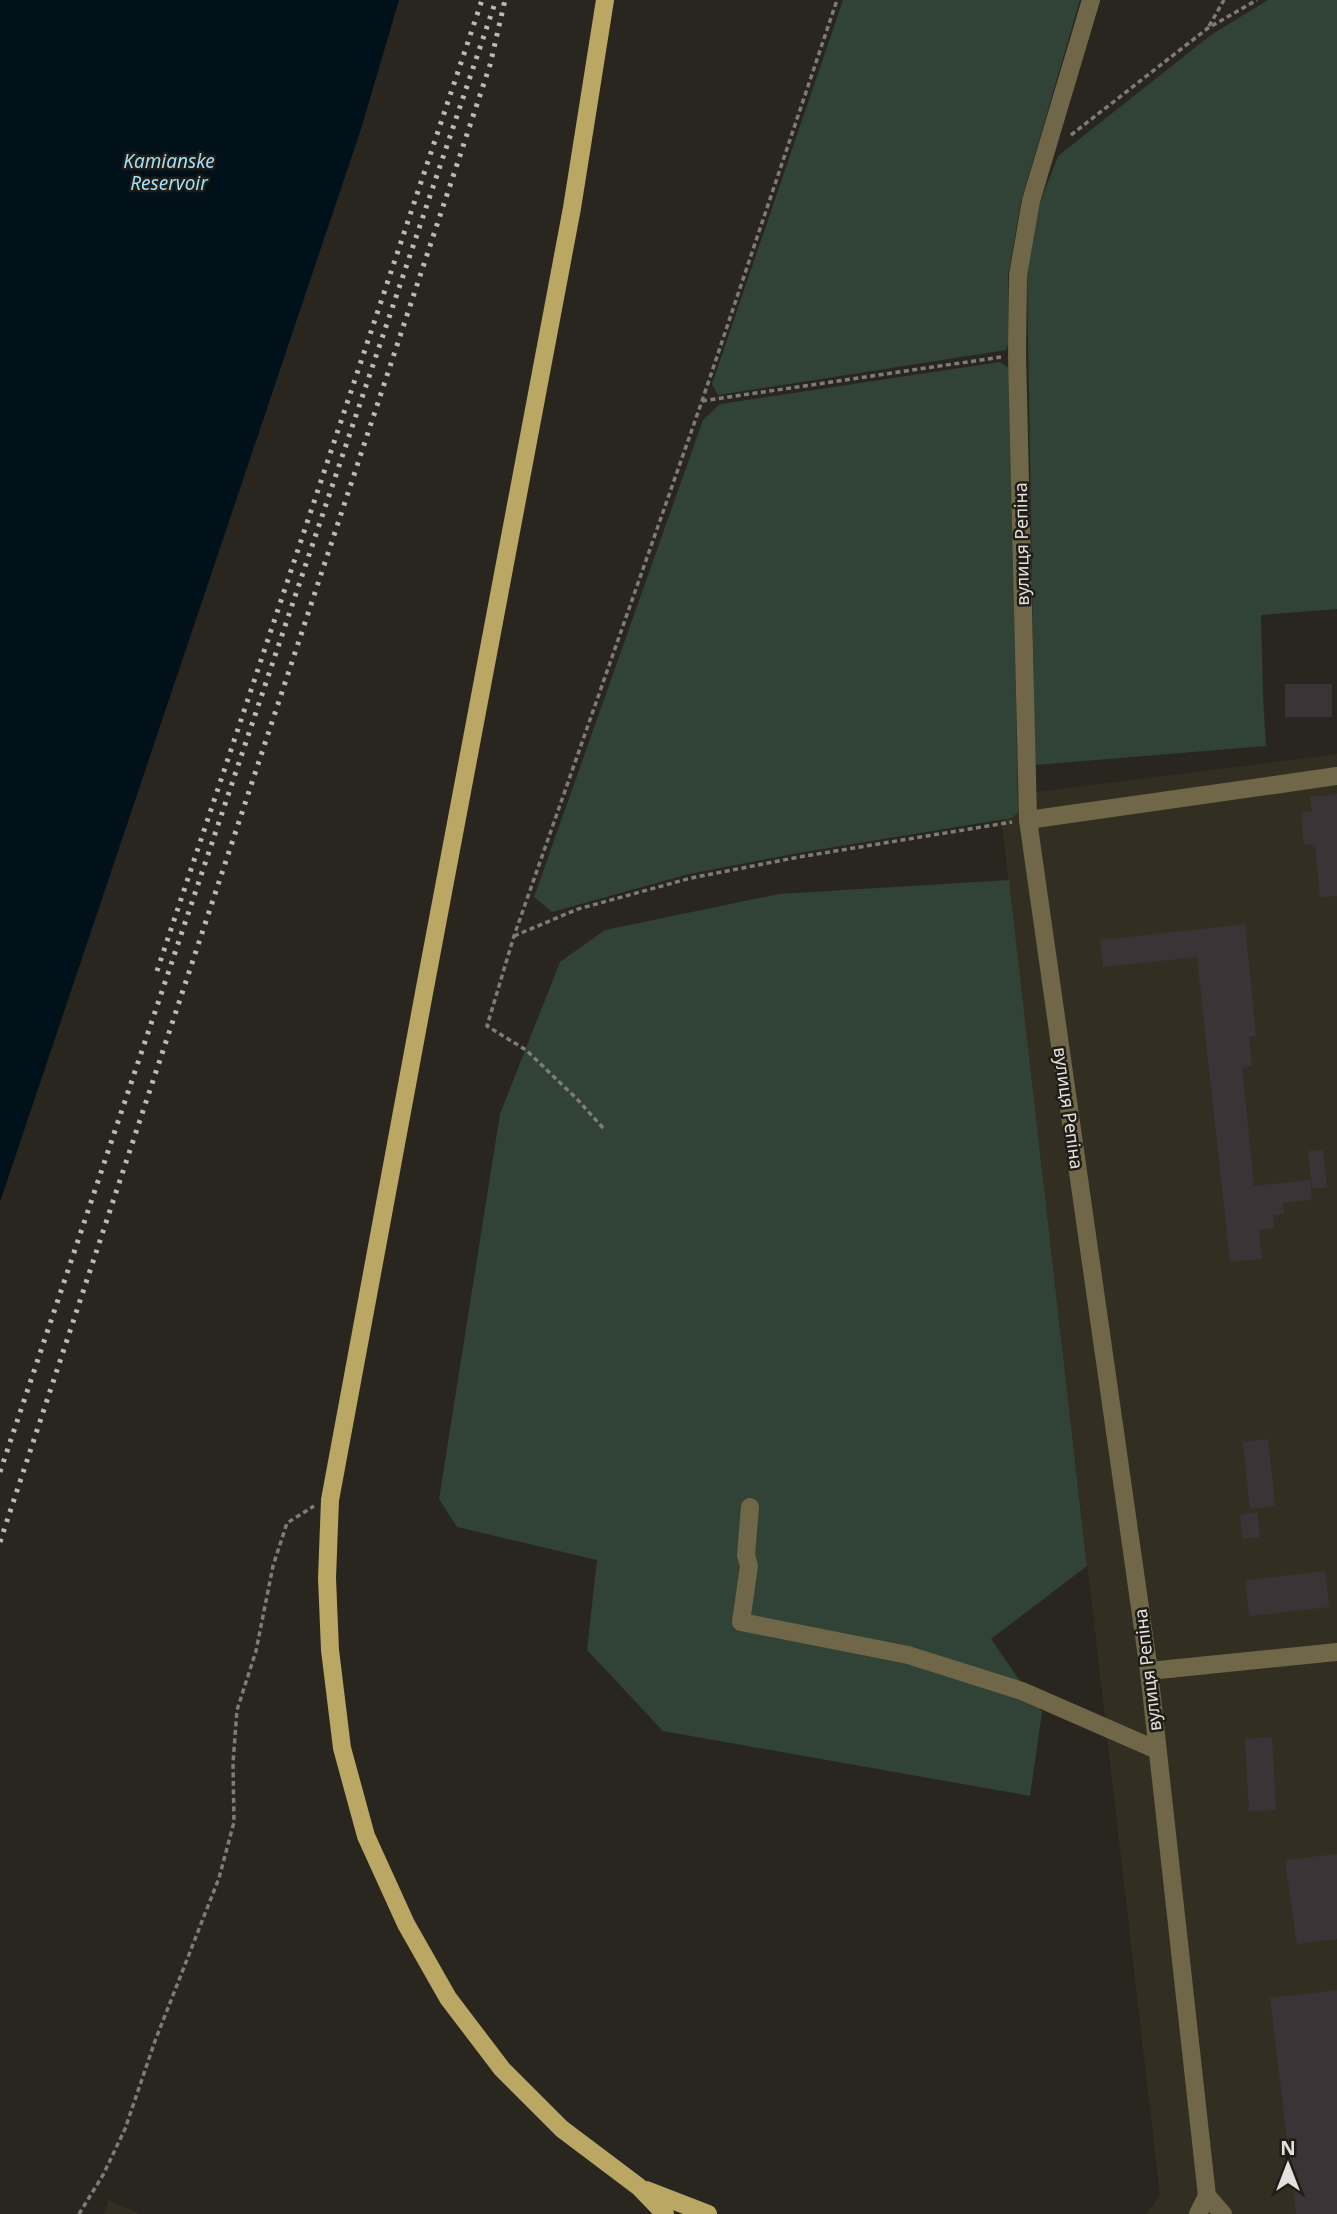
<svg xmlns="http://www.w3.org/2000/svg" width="1337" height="2214" font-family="'Noto Sans',sans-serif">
<rect width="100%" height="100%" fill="#292620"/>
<g fill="#332e22">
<path d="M1337,754V2214H1146L1160,2196L999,797Z"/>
<path d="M109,2200L140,2214H104Z"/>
</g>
<g fill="#304336">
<path d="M843,0H1080L1021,202L1008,276L1009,342L1006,350L718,395L712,384Z"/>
<path d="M1268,0H1337V609L1261,615L1263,695L1266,746L1035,765L1027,274L1039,205L1058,156L1211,35Z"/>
<path d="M1000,362L1010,369L1018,812L1012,818L798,853L689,874L552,912L534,897L703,420L720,404Z"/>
<path d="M1009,880L1087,1566L991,1639L1042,1712L1030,1796L663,1731L587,1650L597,1560L457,1527L439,1499L500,1114L560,962L605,930L779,894Z"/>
</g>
<path fill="#00111a" d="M0,0H399L361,129L0,1202Z"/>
<g fill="#3b3436">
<rect x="1285" y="684" width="47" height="33"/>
<path d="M1337,794V896L1320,897L1315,844L1304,845L1301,812L1312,811L1310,797Z"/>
<path d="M1245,924L1256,1036L1249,1037L1252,1066L1242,1068L1254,1186L1310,1180L1312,1200L1283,1203L1284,1214L1273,1215L1274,1228L1259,1230L1262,1259L1230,1262L1197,957L1103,967L1100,940Z"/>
<path d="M1323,1150L1327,1187L1312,1189L1308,1151Z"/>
<path d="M1268,1439L1275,1506L1250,1509L1243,1442Z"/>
<path d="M1257,1512L1260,1537L1243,1539L1240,1515Z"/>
<path d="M1325,1571L1329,1607L1249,1616L1245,1580Z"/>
<path d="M1272,1737L1276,1810L1249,1811L1245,1739Z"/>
<path d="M1337,1854V1939L1297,1944L1285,1860Z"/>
<path d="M1337,1990V2214H1296L1270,1998Z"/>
</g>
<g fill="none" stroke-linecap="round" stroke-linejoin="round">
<g stroke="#7f7c77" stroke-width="3.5" stroke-dasharray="5 3.5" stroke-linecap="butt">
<path d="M1209,26L1224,0"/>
<path d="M1071,135L1208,28L1257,0"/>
<path d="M702,401L1001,357"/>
<path d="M514,936L578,909L691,878L799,857L1012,822"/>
<path d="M603,1128L577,1099L526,1050L487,1026L514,936L702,401L837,0"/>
<path d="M79,2214L103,2175L125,2129L155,2041L219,1878L234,1822L233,1763L237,1710L256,1651L273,1566L287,1523L314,1506"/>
</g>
<g stroke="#706748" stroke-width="18">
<path d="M1091,0L1031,201L1018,275L1017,354L1028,820L1149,1671L1207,2196L1223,2214"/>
<path d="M1028,820L1337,776"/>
<path d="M750,1507L746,1555L749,1566L741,1622L908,1655L1022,1691L1157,1750"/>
<path d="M1149,1671L1337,1652"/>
<path d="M1198,2214L1207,2196"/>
</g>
<g stroke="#baa764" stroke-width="18">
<path d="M605,0L572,208L424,993L330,1500L327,1578L330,1650L342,1748L366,1836L406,1924L448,1998L502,2069L562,2129L639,2187L665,2214"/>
<path d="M646,2190L708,2214"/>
</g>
<g stroke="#bcbab5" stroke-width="5" stroke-dasharray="3.5 7" stroke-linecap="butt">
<path d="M157,971L482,0"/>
<path d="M0,1472L496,0"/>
<path d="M0,1542L490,65L505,0"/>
</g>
</g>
<g text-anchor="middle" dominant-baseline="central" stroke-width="5" stroke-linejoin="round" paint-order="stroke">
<g font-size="18" fill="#e3e1dd" stroke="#201d17">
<text transform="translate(1021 544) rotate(-91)">вулиця Репіна</text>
<text transform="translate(1069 1108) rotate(82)">вулиця Репіна</text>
<text transform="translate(1147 1670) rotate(-97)">вулиця Репіна</text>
</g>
<g font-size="19" font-style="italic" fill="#9fdffa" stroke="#201d17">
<text x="169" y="161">Kamianske<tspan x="169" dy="22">Reservoir</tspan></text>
</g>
</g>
<g transform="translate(1288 2165)" stroke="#201d17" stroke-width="5" paint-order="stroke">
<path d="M0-5L12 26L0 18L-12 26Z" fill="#e3e1dd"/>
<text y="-10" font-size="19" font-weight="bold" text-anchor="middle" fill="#e3e1dd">N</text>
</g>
</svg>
